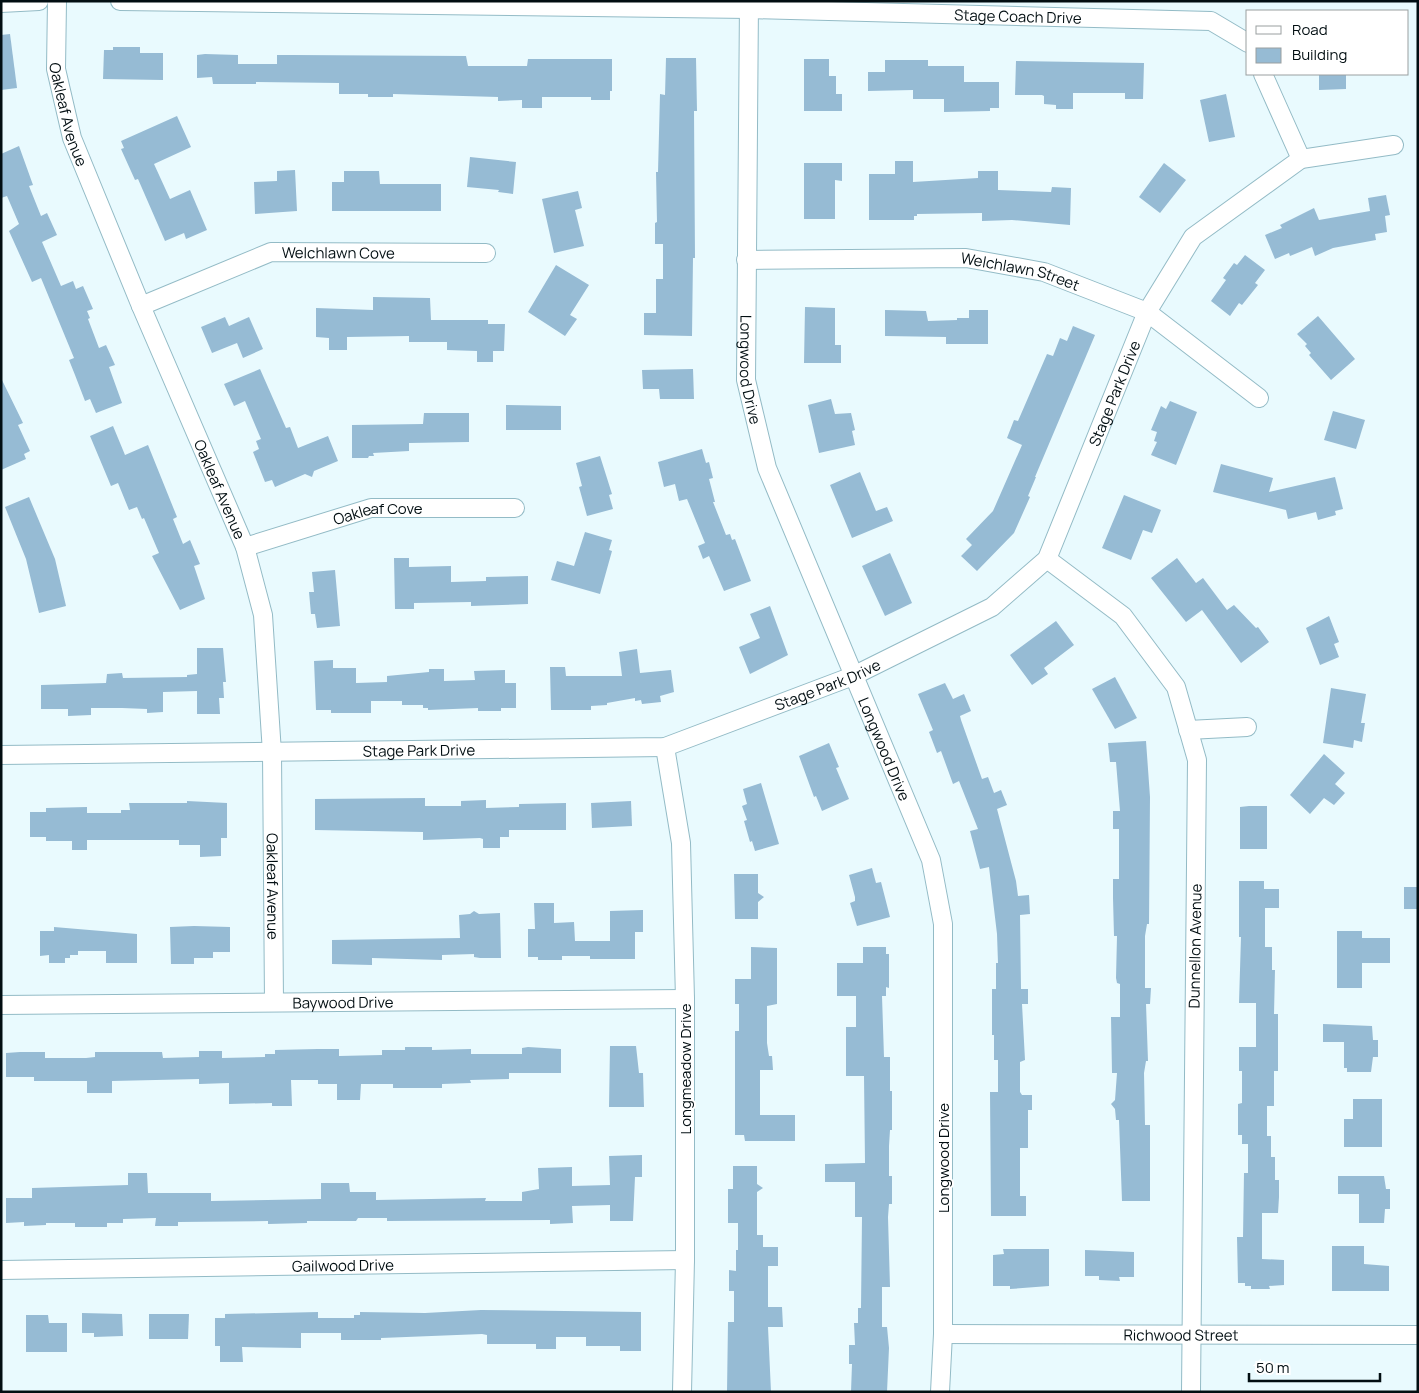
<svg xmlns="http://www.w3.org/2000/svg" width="1419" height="1393" font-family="Manrope,sans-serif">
<rect width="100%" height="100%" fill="#e9fafe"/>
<g fill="#96bbd4">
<path d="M10,34L17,88L1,90V35Z"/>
<path d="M113,47H140V53H163V80L103,79L104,50H113Z"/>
<path d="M205,54L238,55V64H277V55H293L466,56L468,66H527L528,59H612V91H610V100H591V97H542V108H522V100L498,101V97L393,94V97H368V94H339V83L256,82V84H213L212,77L197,78V55Z"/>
<path d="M666,58H696L697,111H694L695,258H693L692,336L644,335V313H656V279H663V244H655V223L657,222L656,172H658L660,94L665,95Z"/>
<path d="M804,59H829V76H836V94H842V111H804Z"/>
<path d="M885,60H928V66H964V82H999V108H990V111L944,112V99H913V90L868,91V72H885Z"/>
<path d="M1016,61L1144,63L1143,99H1125V93H1073V109H1056V105L1044,104V96L1042,95H1015Z"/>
<path d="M1319,74H1346V89L1319,90Z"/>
<path d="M1226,94L1235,137L1209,142L1200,100Z"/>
<path d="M177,116L191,147L154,164L170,199L190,190L207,230L186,239L184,233L165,241L138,179L135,180L121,149L124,148L121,141Z"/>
<path d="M19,146L33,185L29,186L41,216L47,213L57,235L42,242L61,286L73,281L76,289L83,286L93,309L87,311L90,318L88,319L99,348L106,345L115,365L109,367L122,403L96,413L90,399L85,401L75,375L69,360L74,358L41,278L32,282L9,231L19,224L7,196L1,198V154Z"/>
<path d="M470,157L516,162L513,194L498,192L499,190L467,187Z"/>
<path d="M895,161H913V182L978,178V171H998V190L1051,192L1052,187L1071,188L1070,225L1012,220L982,221V213L917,214V216H914V220H869V174H895Z"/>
<path d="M804,163H842V181L835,180V219H804Z"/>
<path d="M1164,163L1186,180L1160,213L1139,197Z"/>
<path d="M295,170L297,211L255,214L254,182L277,181V171Z"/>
<path d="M344,171H379L380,184H441V211H332V182H344Z"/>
<path d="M578,191L582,208L575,210L584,246L554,253L542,199Z"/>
<path d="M1386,195L1390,215L1385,216L1387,232L1375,234L1376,240L1333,248L1315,256L1312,247L1290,256L1289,253L1275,259L1265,235L1282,228L1280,225L1314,208L1319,220L1370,211L1368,198Z"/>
<path d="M1245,255L1265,270L1255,283L1258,285L1242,305L1239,303L1230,316L1211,301L1226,280L1223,278L1234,263L1237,265Z"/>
<path d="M556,265L589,285L570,315L577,319L565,336L528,312Z"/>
<path d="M373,297L430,298L431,320H488V324H505L504,351H493V362H477V351L447,350V342H409V336L347,337V350H329V338L316,337V308L373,310Z"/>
<path d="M805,307L835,308V345H841V363H804Z"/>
<path d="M885,310L926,311L928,321L957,320V318H969V310H988V344H946V337L885,336Z"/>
<path d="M1318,316L1355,359L1331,380L1309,355L1311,353L1305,346L1307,344L1297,334Z"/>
<path d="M225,317L229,326L249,317L263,349L243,358L237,343L212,353L201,327Z"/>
<path d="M1073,326L1095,335L1035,477H1036L1028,496L1030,497L1014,533L977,571L961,556L972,545L966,539L993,511L1022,445L1007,438L1014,420L1018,421L1047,354L1053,356L1060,338L1067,341Z"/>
<path d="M260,369L286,428L290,427L298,448L328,436L338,461L314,471L312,477L305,474L275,487L272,480L265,482L253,452L259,449L256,441L261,439L245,401L234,406L224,384Z"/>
<path d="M693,369L694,399H660L659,389H643L642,370Z"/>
<path d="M1,378L23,423L18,425L30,451L24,454L26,459L1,470Z"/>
<path d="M831,399L835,414L851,413L855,430L852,431L855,445L819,453L808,405Z"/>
<path d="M1170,401L1197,412L1176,465L1151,455L1157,442L1154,441L1157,432L1151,430L1161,406L1166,409Z"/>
<path d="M506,405L561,406V430H506Z"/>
<path d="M1333,411L1365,420L1356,449L1324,440Z"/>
<path d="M424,413H469V442L409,443V451L373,453L374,456H369L368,458H352V425L423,424Z"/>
<path d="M113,426L125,455L148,445L177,517L173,519L183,544L190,540L200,564L194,566L205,599L180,610L152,556L159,553L144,518L142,519L137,507L129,510L118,483L111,486L90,436Z"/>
<path d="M702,449L706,463L709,462L713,478L709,479L715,502H713L726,535L730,534L732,540L735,539L751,581L724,591L709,556L703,559L698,546L705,543L687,499L679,501L675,484L664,487L658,462Z"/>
<path d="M600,456L612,494L609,495L613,509L587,516L579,487L582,486L576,463Z"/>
<path d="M1221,464L1273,478L1269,492L1335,477L1343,509L1335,511L1336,515L1318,520L1316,512L1288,519L1286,510L1213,492Z"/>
<path d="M860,472L876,511L887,507L893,521L852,538L830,485Z"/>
<path d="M1124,495L1161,510L1152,533L1143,530L1131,560L1102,548Z"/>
<path d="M29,497L55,559L66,606L39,613L26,559L5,507Z"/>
<path d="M585,532L612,540L609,550L612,551L600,594L551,580L557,561L574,566Z"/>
<path d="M890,553L912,603L885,616L862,566Z"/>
<path d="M394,558H409V567L451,566V582L486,581V577L528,576V604L471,606V602L414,603V609H395Z"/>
<path d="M1177,558L1196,583L1203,578L1227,610L1234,605L1256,628L1258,627L1269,642L1241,663L1202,610L1186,622L1151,578Z"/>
<path d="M335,570L340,626L317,628L315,614H311L309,592H314L312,572Z"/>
<path d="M770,606L788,655L750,674L739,647L760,638L750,614Z"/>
<path d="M1329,616L1339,642L1334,644L1339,657L1320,665L1306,628Z"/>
<path d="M1056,621L1074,645L1044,668L1048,674L1032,685L1010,655Z"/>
<path d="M197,648H223L226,682H223L224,698H219L220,714H197V691L163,692V712L147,713V709L122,708H91V715L68,716V709H41V685L106,683L107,674L122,673L123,678L187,677V675L197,674Z"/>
<path d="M637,649L640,673L671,670L674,692L660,696L661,702L642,704L641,700L635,701V698L607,703V705L591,706V710H551L550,667H565L566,676H622L619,652Z"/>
<path d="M333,660V668H356V683L387,682V676L429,672V669H444V681L475,680L474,671L505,670V683H516V708H501V711H478V708L428,710V708H423V705H402V701H371V713H331V710H316L314,661Z"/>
<path d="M1115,677L1137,718L1115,729L1092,689Z"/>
<path d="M945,683L953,699L964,694L971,711L960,716L961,720L982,779L988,777L994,793L1001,790L1007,805L997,809L1016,881L1018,896L1029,895L1030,914L1020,915L1021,989H1028V1004H1022L1025,1060L1020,1062V1092L1022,1095H1032V1110H1028V1148H1020V1196H1026V1216H991L990,1092H998V1060H994V1035H992V989H996V963H998L997,934L989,867L980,869L970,831L978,829L959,781L953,784L941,751L937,753L929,732L933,730L918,694Z"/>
<path d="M1331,688L1366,694L1361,723H1365L1362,742L1354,740L1353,748L1323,743Z"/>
<path d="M1146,741L1150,797L1149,924H1147L1145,936V988H1151L1150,1004H1146L1148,1061H1146L1144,1073L1145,1125H1150V1201H1122L1119,1120H1116L1115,1109L1111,1104L1115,1100L1117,1073H1112L1111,1017H1120V984L1117,983L1116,978L1117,936H1114L1113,898V879H1119V829H1113V811H1120L1116,762H1110L1108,743Z"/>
<path d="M829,743L839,767L836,768L849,799L822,811L816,796L814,797L799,756Z"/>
<path d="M1324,754L1345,773L1335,784L1345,793L1334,805L1324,798L1310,814L1290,795Z"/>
<path d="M761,783L779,844L755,851L752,841L750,842L744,821L747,820L742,806L747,804L743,789Z"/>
<path d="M425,798V806H461V801L486,800V808L519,807V804L566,803V830H509V837H500V848H483V839L480,838L423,840V832L315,830V799Z"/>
<path d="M187,801L227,803V838H221V856L200,857V845H179V840H87V850H72V841H46V837H30V812H46V808L87,807V813H121V810H130L129,803H187Z"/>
<path d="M631,801L632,826L592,828L591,803Z"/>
<path d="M1249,806H1267V849H1240V807Z"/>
<path d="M872,868L876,883L881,882L890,917L857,926L850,903L855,901V897L849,875Z"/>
<path d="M734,874H758V893L764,897L758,902V919H735Z"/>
<path d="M1239,881H1264V889H1279V908H1265V947H1272V970H1275L1274,1014H1278V1071H1274V1106H1267V1136H1271V1157H1275V1180H1279V1197L1278,1213H1262V1259L1284,1260V1285L1269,1286L1270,1289H1251V1286H1245V1283H1238L1237,1237H1243L1244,1173H1248V1144H1242V1135H1238V1104L1242,1103V1071H1239V1047H1256V1003H1239L1241,937H1239Z"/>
<rect x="1404" y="887" width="14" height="22"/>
<path d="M534,903H554V923L574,922L575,941H610V911L643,910V932H635V959H590V956H562V960H538V957H528V929H535Z"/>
<path d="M474,911L479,914L500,913L501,958H480L474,957V954L442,955V960L372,958V965L332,964V940L460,938L459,915L470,914Z"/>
<path d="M194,926L230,927V952H213V958H194V964H171L170,927Z"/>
<path d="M54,927L137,934V963H106V951H78V955H70V958H65V963H49V955L40,956V931H54Z"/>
<path d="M1337,931H1362V938H1390V963H1362V988H1337Z"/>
<path d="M751,947L777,948V1004L767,1006V1043L769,1056H772L773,1070H760V1115H795V1141H745L744,1135H735V1031H739V1004H735V979H751Z"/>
<path d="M863,947H886V954H889V988L886,987V996H882L884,1057H890V1091H892V1130H890L889,1146V1176H892V1204H889L888,1217L890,1287H882V1327H887L889,1348L887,1392H851L852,1364H849V1345H855L854,1323H858V1308H861L862,1217H855V1182H825V1164L865,1163L864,1076H846V1027H856V996H837V963H863Z"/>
<path d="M1323,1024L1372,1026L1373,1040H1378V1057H1373L1371,1072H1347V1068H1344V1042H1323Z"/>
<path d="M610,1046H636L639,1073H643L644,1107H609Z"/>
<path d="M405,1047H432V1050L471,1049V1054H522V1048L528,1047L561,1049V1073H509V1079L470,1080L471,1083L442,1084V1088H393V1084H361L360,1100H337V1084H318V1080H291L292,1106H272V1103L229,1104V1083L199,1084V1079L112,1081V1093H87V1081H34V1077H6V1053L20,1052H45V1058H86L95,1057V1052H162L163,1058L199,1057V1051H222V1058L265,1057V1054H275V1050L318,1049H339V1056L382,1055V1050H405Z"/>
<path d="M1353,1099H1382V1147H1344V1119H1353Z"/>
<path d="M642,1155V1177H635L633,1221H610V1205L572,1206L573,1223L550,1224V1220L387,1221V1218H358L356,1221H307V1223L268,1224V1221L178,1222V1226H155L156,1218L123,1219V1223H107V1227H75V1223H46V1225L24,1226V1222L6,1223V1198H32V1188L128,1185V1173H147L148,1193H211V1201L321,1199V1183H349L350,1192H376V1200L486,1198L485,1201H522V1192L539,1189L538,1168L572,1167V1186L610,1185L609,1156Z"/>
<path d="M733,1166H757V1184L763,1188L757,1192V1235H763V1247H778V1266H768V1307H782L783,1327H768L771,1392H727L728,1322H734V1291H729V1270L736,1271V1250H738V1223H728V1189H733Z"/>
<path d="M1338,1176H1384L1386,1189H1390V1209H1385L1384,1223H1359V1194H1338Z"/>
<path d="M1332,1246H1364V1264L1389,1266V1291H1332Z"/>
<path d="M1003,1249H1049V1286L1010,1289V1286H993V1255L1004,1254Z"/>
<path d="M1085,1250L1134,1252V1277H1119L1120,1281L1099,1280V1276H1085Z"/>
<path d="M481,1310L641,1312V1351H620V1346H586V1337H556V1349H536V1344H487V1335L482,1334L381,1338V1340H341V1333H301V1348L242,1347L243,1362H220V1346H215V1318H225V1314L318,1312V1318H354V1315H360V1312L425,1313Z"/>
<path d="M82,1313L122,1314L123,1336L94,1337V1333H82Z"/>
<path d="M149,1314H189L188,1339H149Z"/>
<path d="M26,1315H48L49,1323H67V1352H26Z"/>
</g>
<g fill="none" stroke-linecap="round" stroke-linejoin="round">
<defs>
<g id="minor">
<path id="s1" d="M57,1L56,69L72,138L141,306L245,547L263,615L272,753L274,1002"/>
<path id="s2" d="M120,1L749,9L1211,21L1248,43"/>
<path id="s3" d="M749,1L746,380L767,468L931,860L943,924V1334L940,1392"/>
<path d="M1,3L39,1"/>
<path d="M1263,74L1301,159"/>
<path id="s4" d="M746,260L966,258L1044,272L1147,312L1259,398"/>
<path id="s5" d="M141,306L271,252L486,253"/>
<path id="s6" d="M245,547L371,508H515"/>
<path d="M1047,559L1123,616L1176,687L1197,760L1191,1392"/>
<path d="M1188,730L1247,727"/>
<path d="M665,747L681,843L685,999V1260L682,1392"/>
<path id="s7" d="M1,755L665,747L853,676L992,607L1047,559L1147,312L1193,237L1301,159L1394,145"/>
<path id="s8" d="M1,1005L685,999"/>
<path id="s9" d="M1,1270L685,1260"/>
<path id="s10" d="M943,1334L1418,1335"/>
</g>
</defs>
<use href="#minor" stroke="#93bbc6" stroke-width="20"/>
<use href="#minor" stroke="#fff" stroke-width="18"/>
</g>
<g text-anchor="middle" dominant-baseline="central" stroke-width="4" stroke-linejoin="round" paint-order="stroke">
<g font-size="15" fill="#020e12" stroke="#fff">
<text stroke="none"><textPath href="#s2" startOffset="898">Stage Coach Drive</textPath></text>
<text stroke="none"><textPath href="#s1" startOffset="115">Oakleaf Avenue</textPath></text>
<text stroke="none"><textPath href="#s5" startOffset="208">Welchlawn Cove</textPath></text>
<text stroke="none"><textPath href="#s4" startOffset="276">Welchlawn Street</textPath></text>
<text stroke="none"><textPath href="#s3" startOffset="369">Longwood Drive</textPath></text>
<text stroke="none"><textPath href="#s7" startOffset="1272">Stage Park Drive</textPath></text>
<text stroke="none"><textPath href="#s1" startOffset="520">Oakleaf Avenue</textPath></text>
<text stroke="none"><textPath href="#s6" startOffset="138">Oakleaf Cove</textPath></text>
<text stroke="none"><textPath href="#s7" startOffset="838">Stage Park Drive</textPath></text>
<text stroke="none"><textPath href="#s3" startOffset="774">Longwood Drive</textPath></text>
<text stroke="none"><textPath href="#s7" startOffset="418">Stage Park Drive</textPath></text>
<text stroke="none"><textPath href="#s1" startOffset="925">Oakleaf Avenue</textPath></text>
<text transform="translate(1195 946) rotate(-89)">Dunnellon Avenue</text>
<text stroke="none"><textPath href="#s8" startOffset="342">Baywood Drive</textPath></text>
<text transform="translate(685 1069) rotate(-90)">Longmeadow Drive</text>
<text transform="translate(943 1158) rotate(-90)">Longwood Drive</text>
<text stroke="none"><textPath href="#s9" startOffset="342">Gailwood Drive</textPath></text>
<text stroke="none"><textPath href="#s10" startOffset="238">Richwood Street</textPath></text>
</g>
</g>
<rect width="1419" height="1393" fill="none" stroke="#020e12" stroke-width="5"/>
<rect x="1246" y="10" width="162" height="65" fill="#ffffff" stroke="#9a9fa0"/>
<rect x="1256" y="26" width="25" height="8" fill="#ffffff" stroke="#9a9fa0"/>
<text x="1292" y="35" font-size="15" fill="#020e12">Road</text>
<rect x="1256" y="48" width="25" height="15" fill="#96bbd4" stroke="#9a9fa0"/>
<text x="1292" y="60" font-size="15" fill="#020e12">Building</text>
<path d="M1249 1373v8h131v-8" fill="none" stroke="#020e12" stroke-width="2.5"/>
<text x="1256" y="1373" font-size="15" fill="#020e12" stroke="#ffffff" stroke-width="4" paint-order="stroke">50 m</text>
</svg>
